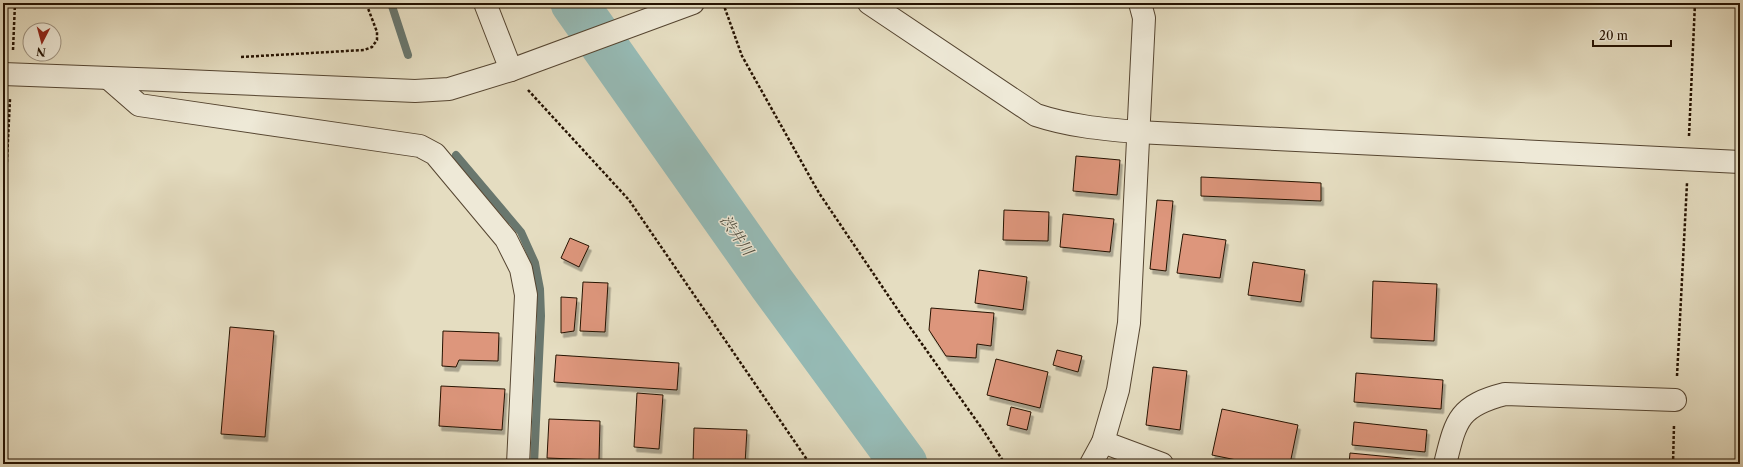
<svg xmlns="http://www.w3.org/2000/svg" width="1743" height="467" font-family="'Libre Caslon Text','Noto Serif JP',serif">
<defs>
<filter id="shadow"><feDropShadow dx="2.5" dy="4.5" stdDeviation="0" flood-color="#0004"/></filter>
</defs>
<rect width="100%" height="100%" fill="#e5ddc1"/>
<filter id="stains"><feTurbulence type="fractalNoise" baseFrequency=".005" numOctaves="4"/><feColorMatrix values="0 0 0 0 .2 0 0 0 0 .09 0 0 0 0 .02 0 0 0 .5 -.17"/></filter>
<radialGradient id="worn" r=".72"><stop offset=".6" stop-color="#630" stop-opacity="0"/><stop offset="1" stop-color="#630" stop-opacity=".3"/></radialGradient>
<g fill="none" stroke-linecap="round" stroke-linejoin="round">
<g stroke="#69776e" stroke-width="8">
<path d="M391,3L408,55"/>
<path d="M456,155L521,232L535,263L540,289L541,316L534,464"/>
</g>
<path stroke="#96bbb6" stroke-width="47" d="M574,3L772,284L904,464"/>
</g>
<g fill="#dd967b" stroke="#251201" filter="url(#shadow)">
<path d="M1076,156L1120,160L1117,195L1073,191Z"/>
<path d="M1201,177L1321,183V201L1201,196Z"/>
<path d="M1157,200L1173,201L1166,271L1150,269Z"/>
<path d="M1004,210L1049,212L1048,241L1003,240Z"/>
<path d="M1063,214L1114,219L1110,252L1060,247Z"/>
<path d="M1183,234L1226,240L1220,278L1177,273Z"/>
<path d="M570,238L589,246L579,267L561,258Z"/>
<path d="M1253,262L1305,270L1301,302L1248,295Z"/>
<path d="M979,270L1027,277L1023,310L975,303Z"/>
<path d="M1373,281L1437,284L1434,341L1371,338Z"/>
<path d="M583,282L608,283L605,332L580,331Z"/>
<path d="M561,297L577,298L574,331L561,333Z"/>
<path d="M931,308L994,313L991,346L977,344L976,358L946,356L929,330Z"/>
<path d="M230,327L274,331L265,437L221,434Z"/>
<path d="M443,331L499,333L498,361L459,360L456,367L442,366Z"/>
<path d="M1057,350L1082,356L1078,372L1053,365Z"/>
<path d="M556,355L679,363L677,390L554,382Z"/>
<path d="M996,359L1048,372L1040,408L987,395Z"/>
<path d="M1153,367L1187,371L1180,430L1146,425Z"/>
<path d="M1356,373L1443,380L1441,409L1354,402Z"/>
<path d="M441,386L505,389L502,430L439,426Z"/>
<path d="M637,393L663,395L659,449L634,447Z"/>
<path d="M1011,407L1031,412L1027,430L1007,425Z"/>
<path d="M1222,409L1298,425L1290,464H1256L1212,455Z"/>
<path d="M549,419L600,421L599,460L547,458Z"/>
<path d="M1354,422L1427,430L1425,452L1352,445Z"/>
<path d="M694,428L747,430L745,464H693Z"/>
<path d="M1350,453L1422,460L1421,464H1349Z"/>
<path d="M1463,460L1482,464H1462Z"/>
</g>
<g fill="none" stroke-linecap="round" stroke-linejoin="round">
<defs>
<g id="street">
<path d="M485,3L511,70"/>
<path d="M869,3L1036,115C1069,126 1102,129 1137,132L1740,162"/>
<path d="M3,74L163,80L415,91L449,89L511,70L693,3"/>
<path d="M108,78L139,105L420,146L435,154L506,239L521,269L526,295L518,464"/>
<path d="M1103,442L1162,464"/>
<path d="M1091,464L1103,442L1118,390L1129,323L1144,18L1140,3"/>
<path d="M1445,464C1456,420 1458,406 1505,394L1675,400"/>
</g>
</defs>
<use href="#street" stroke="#554531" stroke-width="24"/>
<g stroke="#251201" stroke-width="2.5" stroke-dasharray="3 2" stroke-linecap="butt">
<path d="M723,3L742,56L819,193L900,313L983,430L1005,464"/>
<path d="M13,50L15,3"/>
<path d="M241,57L364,50L372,47L377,40V32L366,3"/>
<path d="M528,90L629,200L810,464"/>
<path d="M1689,136L1695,3"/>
<path d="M3,242L10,99"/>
<path d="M1677,376L1687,183"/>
<path d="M1673,464L1674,425"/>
</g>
<use href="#street" stroke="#eee9d7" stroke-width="22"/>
</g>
<g text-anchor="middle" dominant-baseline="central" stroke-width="3" stroke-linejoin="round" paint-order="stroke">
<g font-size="15" font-style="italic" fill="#4d4d40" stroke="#eee9d7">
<text transform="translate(737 235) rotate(55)">渋井川</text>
</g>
</g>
<rect width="1743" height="467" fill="none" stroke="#e5ddc1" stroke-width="16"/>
<rect x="4" y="4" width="1735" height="459" fill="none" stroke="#251201" stroke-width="2"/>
<rect x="8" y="8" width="1727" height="451" fill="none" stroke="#251201"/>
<g transform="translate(42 42) rotate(186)"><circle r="19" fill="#eee9d7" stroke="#9e9381"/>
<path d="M0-3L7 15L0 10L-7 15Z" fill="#8f2418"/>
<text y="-6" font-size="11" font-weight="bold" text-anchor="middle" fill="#251201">N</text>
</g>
<path d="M1593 40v6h78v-6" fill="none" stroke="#251201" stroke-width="2"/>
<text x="1599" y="40" font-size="12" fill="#251201" stroke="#eee9d7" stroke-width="3" paint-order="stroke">20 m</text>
<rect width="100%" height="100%" filter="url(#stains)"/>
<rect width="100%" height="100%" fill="url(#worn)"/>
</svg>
